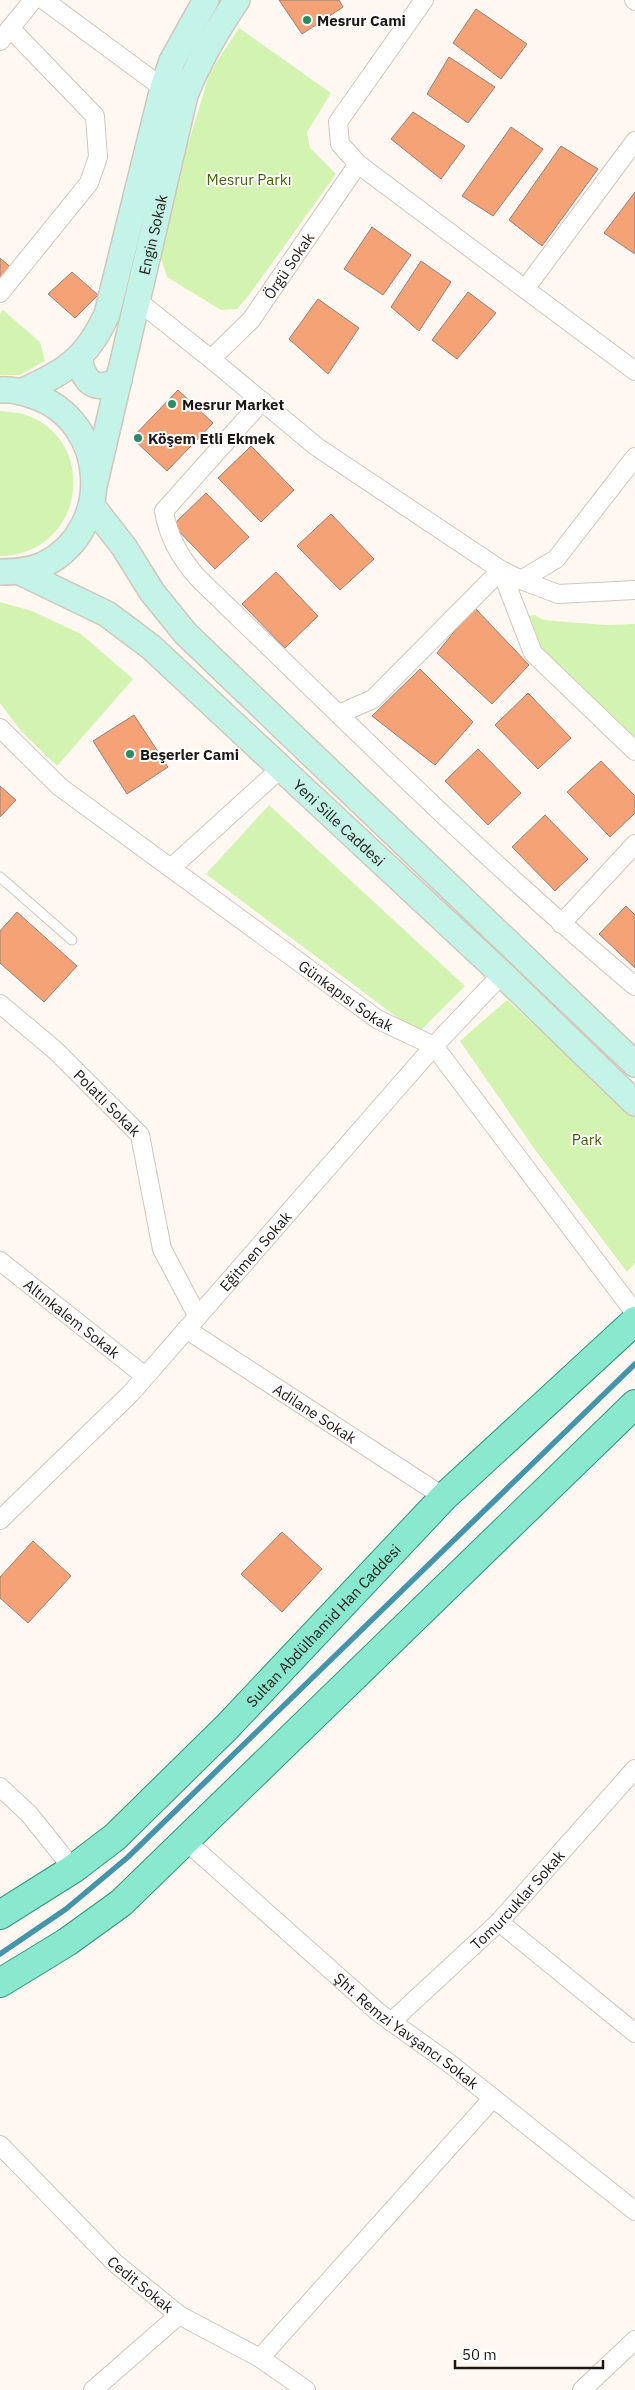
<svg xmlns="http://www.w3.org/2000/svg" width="635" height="2390" font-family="'IBM Plex Sans',sans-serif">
<rect width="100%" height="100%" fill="#fff7f2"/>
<g fill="#d3f3b1">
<path d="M239,28L331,93L307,132L310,148L336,174L249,295L237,309L221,310L167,277L159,252L186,151L210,72Z"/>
<path d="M3,310L40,342L45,361L20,375H0V314Z"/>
<path d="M0,411C7,412 16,412 23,414C101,438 85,555 0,556Z"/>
<path d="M0,602L32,611L81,634L133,679L57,766L21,731L0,703Z"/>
<path d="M535,615L543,620L605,625L635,624V737L524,633L526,616Z"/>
<path d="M269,805L465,986L418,1033L206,874Z"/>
<path d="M507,1000L635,1117V1263L627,1272L533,1147L460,1041Z"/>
</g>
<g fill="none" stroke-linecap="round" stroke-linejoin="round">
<path stroke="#4495ac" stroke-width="5.5" d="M0,1954L66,1909L128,1857L635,1364"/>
</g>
<g fill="#f6a277" stroke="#8e827b">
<path d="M279,0H339L343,7L302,34Z"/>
<path d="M476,9L527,44L501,79L453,43Z"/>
<path d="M449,57L495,87L468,123L427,94Z"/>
<path d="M413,112L465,146L441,179L391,139Z"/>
<path d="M511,127L543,149L493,216L462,196Z"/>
<path d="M561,146L598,169L542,246L509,220Z"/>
<path d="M635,192V254L604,233Z"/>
<path d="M372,227L411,255L383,295L344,269Z"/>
<path d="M0,258L14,270L0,286Z"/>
<path d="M421,261L451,282L419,331L391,307Z"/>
<path d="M72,272L98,295L75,318L48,294Z"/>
<path d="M468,292L496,313L457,359L432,340Z"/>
<path d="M318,299L359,328L328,374L289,339Z"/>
<path d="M178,390L213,423L167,471L132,438Z"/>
<path d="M251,446L294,490L261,522L218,478Z"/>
<path d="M206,493L249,537L215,569L173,525Z"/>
<path d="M331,514L374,559L340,590L297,546Z"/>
<path d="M276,572L318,616L285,648L242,604Z"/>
<path d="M474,607L529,665L492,704L437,653Z"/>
<path d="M420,669L473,722L435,765L372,716Z"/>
<path d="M528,693L571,738L538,769L495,725Z"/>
<path d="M134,715L168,767L127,794L93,741Z"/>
<path d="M478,749L521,793L488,825L445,781Z"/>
<path d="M601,761L635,796V813L610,837L567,792Z"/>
<path d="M0,786L16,800L0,817Z"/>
<path d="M545,815L588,859L555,891L512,847Z"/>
<path d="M626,906L635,915V968L599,934Z"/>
<path d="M17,912L77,966L44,1002L0,963V931Z"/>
<path d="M282,1532L322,1569L282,1612L241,1574Z"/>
<path d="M33,1541L71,1576L28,1623L0,1598V1577Z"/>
</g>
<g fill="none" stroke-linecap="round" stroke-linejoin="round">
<defs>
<path id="lane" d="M0,877L72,940"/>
<g id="street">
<path d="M44,0L163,88"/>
<path d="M424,0L338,122L340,144L358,164L525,289"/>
<path d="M634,0L635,1"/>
<path d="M0,41L33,0"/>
<path d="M635,141L525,289L635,371"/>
<path d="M0,293L89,183L98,157L95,116L10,28"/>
<path d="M138,301L211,359L317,447L501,570L521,580L556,559L635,457"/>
<path id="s1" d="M211,359L251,320L358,164"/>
<path d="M262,401L164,511C168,537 181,559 198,578C341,716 482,858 635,986"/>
<path d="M501,570L533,653L635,751"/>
<path d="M521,580L558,594L635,590"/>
<path d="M339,714L373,699L501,570"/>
<path id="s2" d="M0,728L60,787L377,1019L434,1046L635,1313"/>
<path d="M171,868L281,768"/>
<path d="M561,924L635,844"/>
<path id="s3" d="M0,1004L55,1050L140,1135L162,1249L197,1315"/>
<path id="s4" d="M0,1261L145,1376"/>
<path id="s5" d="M186,1329L444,1497"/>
<path id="s6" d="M0,1520L131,1393L434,1046L502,974"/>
<path d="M0,1787L29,1814L73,1869"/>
<path id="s7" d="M186,1841L378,2012L449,2063L635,2211"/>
<path d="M499,1922L635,2033"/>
<path id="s8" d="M391,2022L499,1922L635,1769"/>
<path id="s9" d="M0,2145L115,2263L179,2315L260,2358L306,2390"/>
<path d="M260,2358L493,2098"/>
<path d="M93,2390L179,2315"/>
<path d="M582,2390L635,2340"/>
</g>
<g id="secondary">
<path d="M79,358C84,383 95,393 119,380"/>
<path d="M0,390C12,389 23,392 34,396C108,421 115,528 45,564C31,571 15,572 0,572"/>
<path d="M21,392C66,371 86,360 107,314L163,88L172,61L206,0"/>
<path id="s10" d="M95,482L185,95C199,60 216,31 237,0"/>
<path d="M92,506L124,547L152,592L186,634L635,1064"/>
<path id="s11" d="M20,572L107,614L151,647L502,974L635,1103"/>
</g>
<g id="primary">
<path id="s12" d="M0,1915L73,1869L115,1837L227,1727L444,1497L635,1321"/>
<path d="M0,1983L67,1942L121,1903L635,1404"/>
</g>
</defs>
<use href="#lane" stroke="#d2c6bd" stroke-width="11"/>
<use href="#street" stroke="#d2c6bd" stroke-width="20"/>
<use href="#secondary" stroke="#d2c6bd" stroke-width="28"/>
<use href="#primary" stroke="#319579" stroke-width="30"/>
<use href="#lane" stroke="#fff" stroke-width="9"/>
<use href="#street" stroke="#fff" stroke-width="18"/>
<use href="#secondary" stroke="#c4f4e7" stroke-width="25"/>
<use href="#primary" stroke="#8ae8cf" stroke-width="28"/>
</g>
<g fill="#2b8b64" stroke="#fff" stroke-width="2">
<circle cx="307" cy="20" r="5"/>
<circle cx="172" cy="404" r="5"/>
<circle cx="138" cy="438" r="5"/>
<circle cx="130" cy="754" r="5"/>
</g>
<g text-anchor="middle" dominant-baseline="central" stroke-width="4" stroke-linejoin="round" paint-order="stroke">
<g font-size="15" font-weight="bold" fill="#1d1815" stroke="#fff" text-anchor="start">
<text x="317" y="20">Mesrur Cami</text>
<text x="182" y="404">Mesrur Market</text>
<text x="148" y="438">Köşem Etli Ekmek</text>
<text x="140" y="754">Beşerler Cami</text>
</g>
<g font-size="15" fill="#3f5f04" stroke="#fff">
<text x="249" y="179">Mesrur Parkı</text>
<text x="587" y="1139">Park</text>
</g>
<g font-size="15" fill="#1d1815" stroke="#fff">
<text stroke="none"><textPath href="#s10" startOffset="254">Engin Sokak</textPath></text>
<text stroke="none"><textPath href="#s1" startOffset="122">Örgü Sokak</textPath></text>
<text stroke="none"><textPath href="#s11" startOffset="409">Yeni Sille Caddesi</textPath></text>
<text stroke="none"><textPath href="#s2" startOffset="438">Günkapısı Sokak</textPath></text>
<text stroke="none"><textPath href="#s3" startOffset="146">Polatlı Sokak</textPath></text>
<text stroke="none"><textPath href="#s6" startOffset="371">Eğitmen Sokak</textPath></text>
<text stroke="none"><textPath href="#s4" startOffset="92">Altınkalem Sokak</textPath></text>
<text stroke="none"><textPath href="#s5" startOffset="154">Adilane Sokak</textPath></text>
<text stroke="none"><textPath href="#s12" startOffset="436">Sultan Abdülhamid Han Caddesi</textPath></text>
<text stroke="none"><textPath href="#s8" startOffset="176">Tomurcuklar Sokak</textPath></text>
<text stroke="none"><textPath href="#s7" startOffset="291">Şht. Remzi Yavşancı Sokak</textPath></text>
<text stroke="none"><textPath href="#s9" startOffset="198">Cedit Sokak</textPath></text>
</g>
</g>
<path d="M455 2360v8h148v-8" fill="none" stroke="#1d1815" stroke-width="2.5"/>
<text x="462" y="2360" font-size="15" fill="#1d1815" stroke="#ffffff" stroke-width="4" paint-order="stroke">50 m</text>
</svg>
